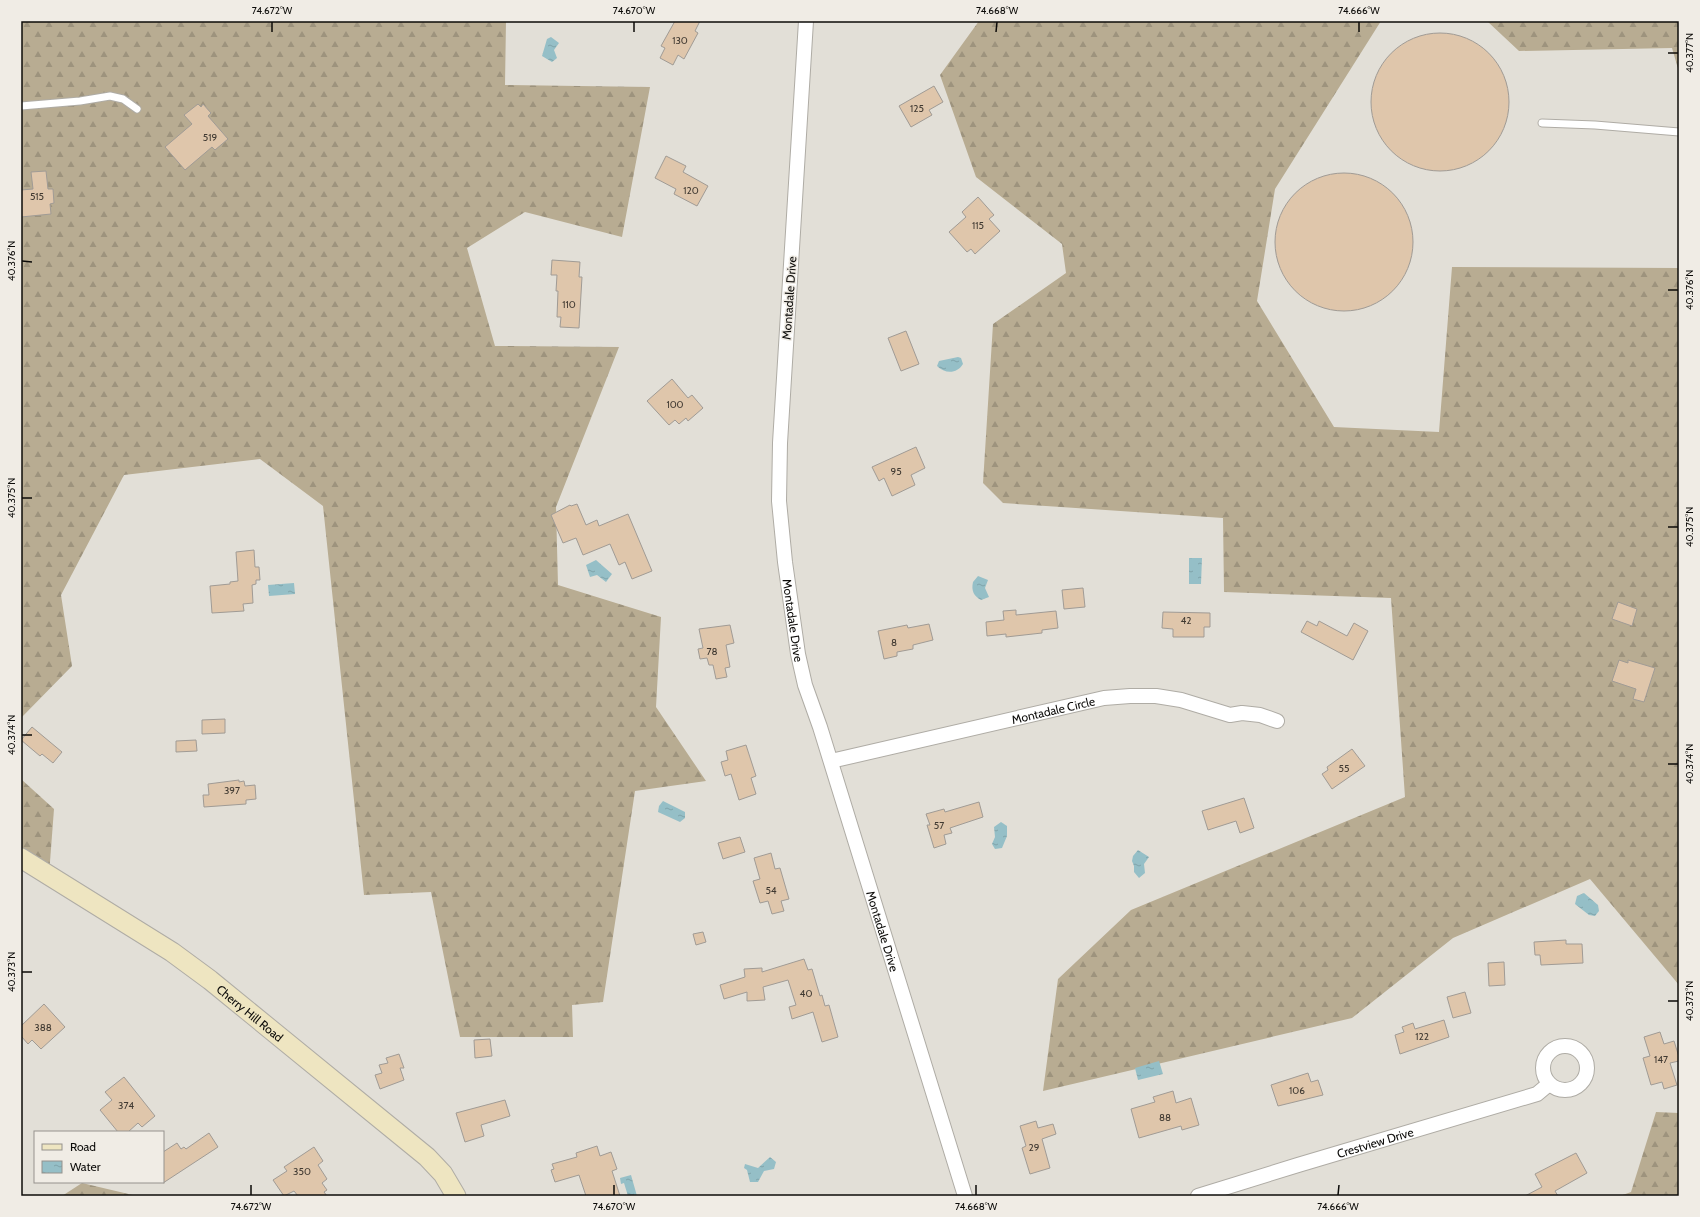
<svg xmlns="http://www.w3.org/2000/svg" width="1700" height="1217" font-family="Cabin,sans-serif">
<defs>
<pattern id="forest-firs" width="22" height="20" patternUnits="userSpaceOnUse"><rect width="22" height="20" fill="#b8ac92"/><path d="M5 1l3.5 6h-7zM16 11l3.5 6h-7z" fill="#9d937d"/></pattern>
<pattern id="water-ripples" width="26" height="14" patternUnits="userSpaceOnUse"><rect width="26" height="14" fill="#95bfc7"/><path d="M2 4q2-2 4 0t4 0M15 11q2-2 4 0t4 0" fill="none" stroke="#7fa3aa"/></pattern>
</defs>
<rect width="100%" height="100%" fill="#e2dfd7"/>
<g fill="url(#forest-firs)">
<path d="M21,21H506L505,85L650,87L622,237L525,212L467,248L495,346L619,347L556,507L558,585L661,617L656,707L706,781L635,791L603,1002L572,1005L573,1037H460L431,892L364,895L323,506L260,459L124,475L61,595L72,666L21,718Z"/>
<path d="M979,21H1381L1275,189L1257,301L1334,427L1439,432L1452,267L1679,268V985L1590,879L1453,938L1352,1018L1043,1091L1058,979L1131,910L1405,797L1391,598L1224,592L1223,518L1003,503L983,483L993,324L1066,273L1062,244L976,177L940,75Z"/>
<path d="M1487,21H1679V72L1672,48L1519,51Z"/>
<path d="M21,779L54,809L49,875L21,857Z"/>
<path d="M1656,1112L1679,1113V1196H1620L1631,1192Z"/>
<path d="M82,1183L137,1196H62Z"/>
</g>
<g fill="url(#water-ripples)">
<path d="M551,37L559,43L554,50L557,58L552,62L542,56L547,39Z"/>
<path d="M958,357L961,358L963,364C957,374 945,374 937,366L939,361Z"/>
<path d="M1189,558H1202L1201,584H1189Z"/>
<path d="M596,560L612,574L606,582L597,575L590,577L586,565Z"/>
<path d="M978,576L988,580L985,588L989,597L981,600C974,596 971,591 973,582Z"/>
<path d="M294,583L295,594L269,596L268,585Z"/>
<path d="M663,801L685,812V818L680,822L658,812L659,806Z"/>
<path d="M1001,822L1007,826V836L1002,848L995,849L992,844L995,837L994,827Z"/>
<path d="M1138,850L1149,857L1144,864L1145,873L1139,878L1134,872V866L1132,861L1133,856Z"/>
<path d="M1584,893L1598,905L1599,911L1595,916L1589,915L1575,904L1577,896Z"/>
<path d="M1159,1061L1163,1074L1138,1080L1135,1068Z"/>
<path d="M770,1157L776,1162L774,1169L764,1171L758,1182H750L747,1170L744,1168L745,1164L758,1168Z"/>
<path d="M631,1175L637,1196H628L624,1183L621,1184L620,1178Z"/>
</g>
<g fill="#dfc6ab" stroke="#a09b95">
<path d="M675,21H700L695,31L698,33L684,59L678,55L673,65L660,58L665,48L661,46Z"/>
<circle cx="1440" cy="102" r="69"/>
<path d="M934,86L943,102L929,110L932,115L911,127L899,106Z"/>
<path d="M198,104L201,107L203,104L211,113L208,116L228,139L215,150L212,147L185,170L165,147L192,124L184,115Z"/>
<path d="M666,156L686,166L683,172L708,186L697,206L674,194L676,189L655,178Z"/>
<path d="M46,171L48,189H53L54,203L50,204L51,214L21,217V190L33,189L31,172Z"/>
<circle cx="1344" cy="242" r="69"/>
<path d="M978,197L994,215L989,219L1000,231L975,254L971,249L967,252L949,232L966,217L962,212Z"/>
<path d="M552,260L580,262L579,277H582L579,328L560,327L561,317H557L558,291H556L557,275H551Z"/>
<path d="M906,331L919,364L901,371L888,338Z"/>
<path d="M672,379L688,398L692,395L703,408L688,421L686,418L679,424L675,420L669,425L647,401Z"/>
<path d="M916,447L925,468L911,475L915,485L892,496L884,478L879,481L872,467Z"/>
<path d="M577,504L586,525L597,520L599,526L628,514L652,571L632,579L625,562L619,565L610,544L583,555L576,538L563,543L551,515L570,505L571,506Z"/>
<path d="M254,550L255,567H259L260,580H256V584L252,585L253,603L243,604L244,611L212,613L210,586L230,584V582L238,581L236,552Z"/>
<path d="M1083,588L1085,607L1064,609L1062,590Z"/>
<path d="M1618,602L1637,609L1632,626L1612,619Z"/>
<path d="M1016,610V615L1056,611L1058,628L1042,630V633L1006,637V634L987,636L986,622L1004,620L1003,611Z"/>
<path d="M1163,612L1210,613V627H1204V637H1173V629L1162,628Z"/>
<path d="M1307,621L1317,626L1319,621L1347,636L1354,623L1368,631L1353,660L1301,632Z"/>
<path d="M929,624L933,640L913,645V649L897,652V656L884,659L878,631L907,625L908,628Z"/>
<path d="M730,625L734,643L726,645L730,667L725,668L727,677L716,679L713,665H709L707,658L700,659L698,649L703,648L699,629Z"/>
<path d="M1619,660L1628,663V660L1655,668L1644,702L1633,699L1636,689L1612,681Z"/>
<path d="M225,719V733L202,734V720Z"/>
<path d="M32,727L62,752L53,763L42,754L40,756L21,740Z"/>
<path d="M196,740L197,751L176,752V741Z"/>
<path d="M746,745L756,776L751,778L756,794L739,800L731,774L725,776L721,762L728,760L726,751Z"/>
<path d="M1352,749L1365,766L1332,789L1322,774L1328,770L1327,767Z"/>
<path d="M239,780V782L244,781L245,786L255,785L256,799L246,800V804L204,807L203,795H209L208,784Z"/>
<path d="M1244,798L1254,828L1240,833L1236,821L1208,830L1202,811Z"/>
<path d="M979,802L983,817L950,828L952,833L944,835L946,844L934,848L927,825H930L926,814L944,809L945,812Z"/>
<path d="M740,837L745,852L723,859L718,843Z"/>
<path d="M771,853L775,869L780,868L789,899L781,901L784,911L772,914L768,901L760,903L753,881L760,879L754,858Z"/>
<path d="M703,932L706,942L696,945L693,934Z"/>
<path d="M1566,940V944H1582L1583,963L1541,965L1540,955H1535L1534,942Z"/>
<path d="M804,959L808,970L812,969L820,996L822,995L825,1006L829,1005L838,1037L822,1042L813,1012L792,1019L789,1007L796,1005L788,980L763,987L765,1000L747,1001V992L724,999L720,985L745,977L744,969L762,968V972Z"/>
<path d="M1504,962L1505,985L1489,986L1488,963Z"/>
<path d="M1465,992L1471,1013L1453,1018L1447,997Z"/>
<path d="M44,1004L65,1027L41,1049L32,1040L28,1044L21,1036V1026Z"/>
<path d="M1444,1020L1449,1037L1400,1054L1395,1035L1404,1032L1402,1027L1413,1023L1415,1029Z"/>
<path d="M1660,1032L1664,1044L1674,1041L1679,1057V1061L1670,1063L1677,1085L1664,1089L1662,1082L1651,1085L1643,1058L1650,1056L1644,1037Z"/>
<path d="M490,1039L492,1056L475,1058L474,1040Z"/>
<path d="M399,1054L404,1068H400L404,1080L380,1089L375,1075L382,1073L379,1065L388,1063L386,1058Z"/>
<path d="M1308,1073L1311,1082L1318,1080L1323,1095L1278,1106L1271,1085Z"/>
<path d="M124,1077L155,1116L142,1127L138,1123L128,1132H118L100,1110L112,1100L105,1092Z"/>
<path d="M1173,1091L1176,1103L1191,1098L1199,1125L1182,1130L1181,1126L1139,1138L1131,1109L1155,1102L1153,1097Z"/>
<path d="M505,1100L510,1116L481,1125L484,1136L465,1142L456,1113Z"/>
<path d="M1036,1121L1038,1128L1053,1124L1056,1134L1042,1139L1050,1168L1030,1174L1022,1148L1026,1146L1020,1126Z"/>
<path d="M209,1133L218,1147L163,1183V1152L177,1143L181,1149L184,1147L186,1149Z"/>
<path d="M597,1146L600,1156L611,1152L617,1169L612,1171L620,1196H586L579,1175L555,1182L551,1170L554,1169L552,1164L577,1157L576,1153Z"/>
<path d="M314,1147L323,1161L318,1165L327,1179L322,1183L327,1190L324,1192L327,1196H298L294,1191L284,1196L273,1180L287,1171L284,1167Z"/>
<path d="M1576,1153L1587,1173L1555,1191L1558,1196H1525L1542,1187L1535,1174Z"/>
</g>
<g fill="none" stroke-linecap="round" stroke-linejoin="round">
<defs>
<g id="lane">
<path d="M21,106L80,101L110,96L123,99L137,109"/>
<path d="M1542,123L1595,125L1679,132"/>
</g>
<g id="street">
<path id="s1" d="M806,21L780,443L779,501L785,562L798,654L805,685L820,727L965,1196"/>
<path id="s2" d="M831,761L1104,698L1130,696H1156L1181,700L1230,715L1242,713L1260,715L1277,721"/>
<circle cx="1565" cy="1068" r="22"/>
<path id="s3" d="M1198,1196L1298,1165L1537,1094L1549,1084"/>
</g>
<g id="secondary">
<path id="s4" d="M21,858L172,952L210,980L427,1157L443,1174L456,1196"/>
</g>
</defs>
<use href="#lane" stroke="#afaca5" stroke-width="9"/>
<use href="#street" stroke="#afaca5" stroke-width="16"/>
<use href="#secondary" stroke="#afaca5" stroke-width="21"/>
<use href="#lane" stroke="#fff" stroke-width="7"/>
<use href="#street" stroke="#fff" stroke-width="14"/>
<use href="#secondary" stroke="#eee5c1" stroke-width="19"/>
</g>
<path fill="none" stroke="#0c0b09" stroke-width="1.5" d="M272,32V22M634,32V22M996,32L997,22M1359,32V22M1668,53H1678M22,261L32,262M1668,290H1678M22,498H32M1668,527H1678M22,735H32M1668,764H1678M22,972H32M1668,1001H1678M251,1195V1185M614,1195V1185M976,1195V1185M1338,1195L1339,1185"/>
<g text-anchor="middle" dominant-baseline="central" stroke-width="3" stroke-linejoin="round" paint-order="stroke">
<g font-size="10" fill="#413a32">
<text x="680" y="40">130</text>
<text x="917" y="108">125</text>
<text x="210" y="137">519</text>
<text x="691" y="190">120</text>
<text x="37" y="196">515</text>
<text x="978" y="225">115</text>
<text x="569" y="304">110</text>
<text x="675" y="404">100</text>
<text x="896" y="471">95</text>
<text x="1186" y="620">42</text>
<text x="894" y="642">8</text>
<text x="712" y="651">78</text>
<text x="1344" y="768">55</text>
<text x="232" y="790">397</text>
<text x="939" y="825">57</text>
<text x="771" y="890">54</text>
<text x="806" y="993">40</text>
<text x="43" y="1027">388</text>
<text x="1422" y="1036">122</text>
<text x="1661" y="1059">147</text>
<text x="1297" y="1090">106</text>
<text x="126" y="1105">374</text>
<text x="1165" y="1117">88</text>
<text x="1034" y="1147">29</text>
<text x="302" y="1171">350</text>
</g>
<g font-size="12" fill="#0c0b09" stroke="#f0ece5">
<text transform="translate(789 298) rotate(-86)">Montadale Drive</text>
<text stroke="none"><textPath href="#s1" startOffset="601">Montadale Drive</textPath></text>
<text stroke="none"><textPath href="#s2" startOffset="228">Montadale Circle</textPath></text>
<text stroke="none"><textPath href="#s1" startOffset="925">Montadale Drive</textPath></text>
<text stroke="none"><textPath href="#s4" startOffset="277">Cherry Hill Road</textPath></text>
<text stroke="none"><textPath href="#s3" startOffset="185">Crestview Drive</textPath></text>
</g>
</g>
<rect width="1700" height="1217" fill="none" stroke="#f0ece5" stroke-width="44"/>
<rect x="34" y="1131" width="130" height="52" fill="#f0ece5" stroke="#95928d"/>
<rect x="42" y="1144" width="20" height="6" fill="#eee5c1" stroke="#95928d"/>
<text x="70" y="1151" font-size="12" fill="#0c0b09">Road</text>
<rect x="42" y="1161" width="20" height="12" fill="url(#water-ripples)" stroke="#95928d"/>
<text x="70" y="1171" font-size="12" fill="#0c0b09">Water</text>
<rect x="22" y="22" width="1656" height="1173" fill="none" stroke="#0c0b09" stroke-width="1.5"/>
<g font-size="10" text-anchor="middle" fill="#0c0b09">
<text x="272" y="14">74.672°W</text>
<text x="634" y="14">74.670°W</text>
<text x="997" y="14">74.668°W</text>
<text x="1359" y="14">74.666°W</text>
<text transform="translate(1689 53) rotate(-90)" y="4">40.377°N</text>
<text transform="translate(11 261) rotate(-90)" y="4">40.376°N</text>
<text transform="translate(1689 290) rotate(-90)" y="4">40.376°N</text>
<text transform="translate(11 498) rotate(-90)" y="4">40.375°N</text>
<text transform="translate(1689 527) rotate(-90)" y="4">40.375°N</text>
<text transform="translate(11 735) rotate(-90)" y="4">40.374°N</text>
<text transform="translate(1689 764) rotate(-90)" y="4">40.374°N</text>
<text transform="translate(11 972) rotate(-90)" y="4">40.373°N</text>
<text transform="translate(1689 1001) rotate(-90)" y="4">40.373°N</text>
<text x="251" y="1210">74.672°W</text>
<text x="614" y="1210">74.670°W</text>
<text x="976" y="1210">74.668°W</text>
<text x="1338" y="1210">74.666°W</text>
</g>
</svg>
